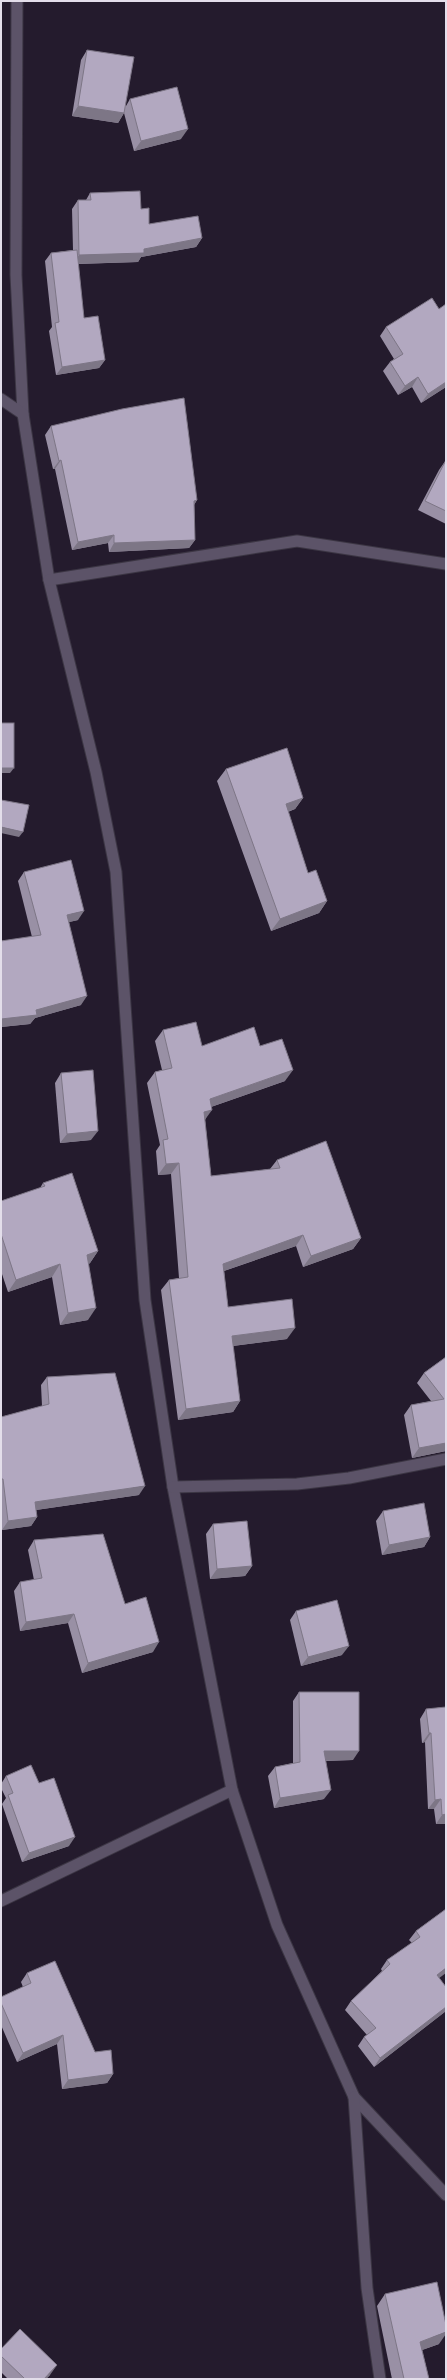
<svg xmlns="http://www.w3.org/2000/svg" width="447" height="2380" font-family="'PT Sans Narrow',sans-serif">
<rect width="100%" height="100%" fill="#241b2d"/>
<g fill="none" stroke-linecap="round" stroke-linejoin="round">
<defs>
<g id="minor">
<path d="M17,1L16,275L23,414"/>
<path d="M1,399L23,414L49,580L96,772L116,872L145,1300L173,1487L232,1790L277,1925L354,2097L446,2195"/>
<path d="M49,580L297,541L446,564"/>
<path d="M173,1487L297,1484L349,1478L446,1459"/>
<path d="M1,1901L232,1790"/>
<path d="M354,2097L367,2288L380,2379"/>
</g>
</defs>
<use href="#minor" stroke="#3c3644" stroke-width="13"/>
<use href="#minor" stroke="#5c5368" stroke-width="11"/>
</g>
<g fill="#9990a5">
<path d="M87,50L126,106L130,99L181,139L134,151L124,113L118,123L72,116L81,60Z"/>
<path d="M90,193L141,209L149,224L202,238L196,247L141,257L138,262L78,264L84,318L105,360L99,368L56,375L49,331L52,327L45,261L51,253L73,250L72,209L78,200H86Z"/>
<path d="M446,304V387L421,403L412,387L398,395L383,371L390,362L394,359L380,336L386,327L439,309Z"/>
<path d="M51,426L197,500L194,505L195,540L189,548L109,552L108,543L72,550L55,469H53L45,435Z"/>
<path d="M446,460V524L418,510L439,470Z"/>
<path d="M226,769L303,798L295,809L288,812L308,873L327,901L319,913L271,931L217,781Z"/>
<path d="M24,872L78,920L69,922L81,1005L35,1018L30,1024L1,1027V941L32,937L18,881Z"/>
<path d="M163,1030L202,1046H260L285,1081L211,1107L205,1120L211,1176L270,1169L277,1160L361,1238L353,1249L303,1267L296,1246L224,1271L228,1307L287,1339L233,1346L240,1401L233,1412L178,1420L161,1290L169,1280L179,1278L171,1174L158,1175L156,1151L160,1145L147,1083L155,1072L162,1070L155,1041Z"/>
<path d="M61,1073L91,1140L60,1143L55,1083Z"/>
<path d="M43,1183L98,1251L90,1263L89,1264L88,1320L60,1325L52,1277L8,1292L1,1271V1201L40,1188Z"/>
<path d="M446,1357V1451L412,1458L404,1415L411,1405L431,1401L417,1383L424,1373Z"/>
<path d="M47,1377L139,1495L36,1510L37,1517L31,1526L2,1530L1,1519V1417L42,1406L41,1385Z"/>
<path d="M383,1511L430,1537L424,1547L382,1555L376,1521Z"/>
<path d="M213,1524L252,1566L245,1576L210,1579L206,1534Z"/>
<path d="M34,1540L125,1604L153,1652L82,1673L68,1623L20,1631L14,1591L20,1582L34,1580L28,1550Z"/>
<path d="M296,1611L342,1655L301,1666L290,1620Z"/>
<path d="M299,1692L353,1760L326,1761L324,1799L274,1808L268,1776L275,1767L293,1763V1701Z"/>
<path d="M446,1707V1824H436L434,1809H428L425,1742L422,1743L420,1719L426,1709Z"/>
<path d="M6,1776L39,1783L69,1846L22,1862L2,1804L6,1798L1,1788V1784Z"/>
<path d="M446,1909L439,1978L446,1987V2011L374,2067L358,2046L364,2037L367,2035L345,2010L351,2001L382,1971L381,1969L387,1960L412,1943L409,1940L416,1931Z"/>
<path d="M27,1973L113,2074L107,2083L62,2089L57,2044L17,2062L1,2025V1997L23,1987L21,1982Z"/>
<path d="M385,2294L439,2344L422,2350L429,2379H392L377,2306Z"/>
<path d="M1,2349L50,2375L46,2379H8L1,2372Z"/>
</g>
<g fill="#7d7686">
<path d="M78,106L124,113L118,123L72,116Z"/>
<path d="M188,129L181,139L134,151L141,141Z"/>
<path d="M202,238L196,247L141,257L138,262L73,264L79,255L144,249Z"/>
<path d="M105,360L99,368L56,375L62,367Z"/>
<path d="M418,377L412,387L398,395L405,386Z"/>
<path d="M446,382V387L421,403L428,394Z"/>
<path d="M61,460L55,469H53L59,461Z"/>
<path d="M197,500L191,509L194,501Z"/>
<path d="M114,535L108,543L72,550L78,542Z"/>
<path d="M195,540L189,548L109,552L114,543Z"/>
<path d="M1,768H14L10,773H1Z"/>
<path d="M303,798L295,809L278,815L286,804Z"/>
<path d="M1,827L23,832L19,837L1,833Z"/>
<path d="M327,901L319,913L271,931L280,919Z"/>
<path d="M84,911L78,920L61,924L67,915Z"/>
<path d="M87,996L81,1005L35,1018L30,1024L1,1027V1019Z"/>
<path d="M293,1070L285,1081L202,1110L210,1099Z"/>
<path d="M212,1110L204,1121V1112Z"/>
<path d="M98,1131L91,1140L60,1143L67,1134Z"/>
<path d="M179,1163L171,1174L158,1175L166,1164Z"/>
<path d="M303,1235L296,1246L215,1274L223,1264Z"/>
<path d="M361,1238L353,1249L303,1267L311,1256Z"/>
<path d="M98,1251L90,1263L79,1267L87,1255Z"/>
<path d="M60,1264L52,1277L8,1292L16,1280Z"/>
<path d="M96,1308L88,1320L60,1325L68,1313Z"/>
<path d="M295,1328L287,1339L224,1347L232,1336Z"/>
<path d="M240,1401L233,1412L178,1420L186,1409Z"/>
<path d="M446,1443V1451L412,1458L419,1448Z"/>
<path d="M145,1486L139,1495L29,1511L35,1502Z"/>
<path d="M37,1517L31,1526L2,1530L8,1521Z"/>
<path d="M430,1537L424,1547L382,1555L389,1545Z"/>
<path d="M252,1566L245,1576L210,1579L217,1569Z"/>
<path d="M74,1614L68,1623L20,1631L26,1622Z"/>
<path d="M159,1642L153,1652L82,1673L88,1663Z"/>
<path d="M349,1646L342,1655L301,1666L308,1657Z"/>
<path d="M429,1733H431L425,1742L422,1743Z"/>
<path d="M324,1751H359L353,1760L317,1761Z"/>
<path d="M331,1790L324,1799L274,1808L280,1798Z"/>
<path d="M441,1799L434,1809H428L435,1800Z"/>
<path d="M446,1814V1824H436L442,1815Z"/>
<path d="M75,1837L69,1846L22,1862L29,1853Z"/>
<path d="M446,1968V1973L431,1984L437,1975Z"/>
<path d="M446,2007V2011L374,2067L380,2058Z"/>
<path d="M63,2035L57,2044L17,2062L23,2053Z"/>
<path d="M113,2074L107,2083L62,2089L68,2080Z"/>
<path d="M446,2332V2334L439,2344L411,2354L420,2342Z"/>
<path d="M57,2365L50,2375L46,2379H44Z"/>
</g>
<g fill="#b2a8c0" stroke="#7d7686">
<path d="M87,50L134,57L124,113L78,106Z"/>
<path d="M177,87L188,129L141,141L130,99Z"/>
<path d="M140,191L141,209L149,208V224L198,216L202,238L144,249V253L79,255L78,200H91L90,193Z"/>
<path d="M77,250L84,318L98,316L105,360L62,367L55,323L59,322L51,253Z"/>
<path d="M432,298L439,309L446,304V382L428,394L418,377L405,386L390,362L403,354L386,327Z"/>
<path d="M184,398L197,500L194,501L195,540L114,543V535L78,542L61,460L59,461L51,426L122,409Z"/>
<path d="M446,460V511L425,501Z"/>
<rect x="1" y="723" width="13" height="45"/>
<path d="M287,748L303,798L286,804L308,873L316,870L327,901L280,919L226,769Z"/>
<path d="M1,800L29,805L23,832L1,827Z"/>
<path d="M71,860L84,911L67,915L87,996L36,1010L37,1015L1,1019V941L41,935L24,872Z"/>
<path d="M196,1022L202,1046L254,1027L260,1046L282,1039L293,1070L210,1099L212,1110L204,1112L211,1176L280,1168L277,1160L326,1141L361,1238L311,1256L303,1235L223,1264L228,1307L292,1299L295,1328L232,1336L240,1401L186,1409L169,1280L188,1277L179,1163L166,1164L163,1140L168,1139L155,1072L172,1068L163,1030Z"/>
<path d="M93,1070L98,1131L67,1134L61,1073Z"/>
<path d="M72,1173L98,1251L87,1255L96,1308L68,1313L60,1264L16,1280L1,1234V1201L45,1186L43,1183Z"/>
<path d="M446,1357V1443L419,1448L411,1405L444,1399L424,1373Z"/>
<path d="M115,1373L145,1486L35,1502L37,1517L8,1521L3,1479H1V1417L49,1404L47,1377Z"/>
<path d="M424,1503L430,1537L389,1545L383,1511Z"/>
<path d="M247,1521L252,1566L217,1569L213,1524Z"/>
<path d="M103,1534L125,1604L146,1597L159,1642L88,1663L74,1614L26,1622L20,1582L42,1578L34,1540Z"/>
<path d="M337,1600L349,1646L308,1657L296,1611Z"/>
<path d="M299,1692H359V1751H324L331,1790L280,1798L275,1767L300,1762Z"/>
<path d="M446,1707V1814L442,1815L441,1799L435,1800L431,1733H429L426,1709Z"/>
<path d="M31,1765L39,1783L54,1778L75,1837L29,1853L8,1795L13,1793L6,1776Z"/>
<path d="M446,1909V1968L437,1975L446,1987V2007L380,2058L364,2037L376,2028L351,2001L390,1964L387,1960L420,1937L416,1931Z"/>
<path d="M55,1961L95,2052L111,2050L113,2074L68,2080L63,2035L23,2053L1,2003V1997L31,1983L27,1973Z"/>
<path d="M437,2282L446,2325V2332L420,2342L429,2379H404L385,2294Z"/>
<path d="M20,2329L57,2365L44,2379H25L1,2356V2349Z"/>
</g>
<rect width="447" height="2380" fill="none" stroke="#e3deea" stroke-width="4"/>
</svg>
